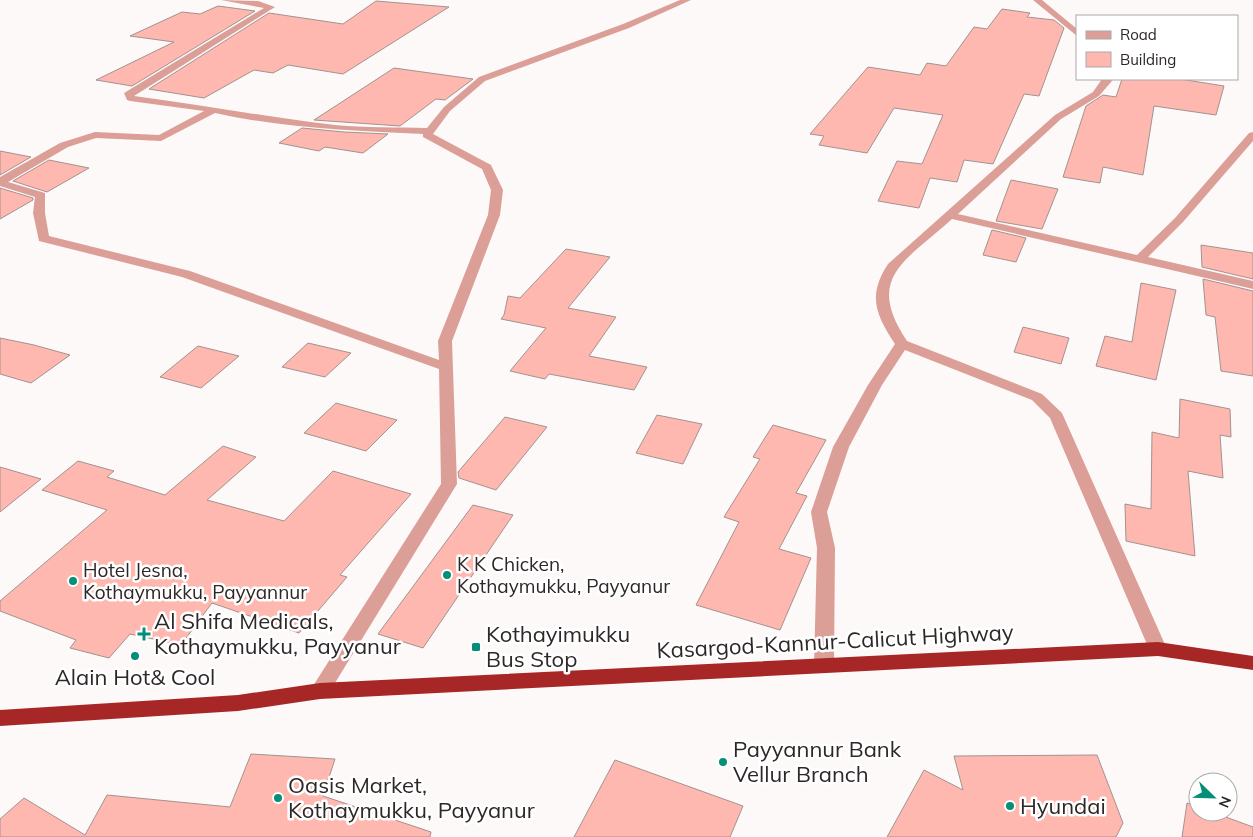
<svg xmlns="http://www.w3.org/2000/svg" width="1253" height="837" font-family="Mulish,sans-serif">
<rect width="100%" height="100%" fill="#fdf9f8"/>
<g fill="#ffb8b0" stroke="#a29290">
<path d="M376,1L449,7L343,74L288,65L273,73L254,70L204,98L149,89L269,13L343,24Z"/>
<path d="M218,6L255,11L132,86L96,80L174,42L130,36L182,12L200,14Z"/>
<path d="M1002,9L1030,13L1027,17L1054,20L1064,28L1039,96L1024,94L993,164L964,160L957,182L930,178L919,208L878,201L897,161L922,164L943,115L894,108L867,153L819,145L824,136L810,134L868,67L920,75L927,63L946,66L974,27L987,29Z"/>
<path d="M394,68L473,79L445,100L436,99L400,126L314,120Z"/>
<path d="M1122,79H1180L1224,86L1216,115L1154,106L1143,175L1103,167L1100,183L1063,177L1086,106L1103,95L1116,97Z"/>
<path d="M302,128L344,132L388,134L363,153L325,147L319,151L279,143Z"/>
<path d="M0,151L31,157L0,175Z"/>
<path d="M49,160L89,168L47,192L13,181Z"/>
<path d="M1011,180L1058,189L1042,229L996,221Z"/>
<path d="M0,188L33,198V200L0,219Z"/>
<path d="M992,230L1026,238L1016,262L983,255Z"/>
<path d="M1201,245L1253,253V279L1202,267Z"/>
<path d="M566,249L610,257L568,308L616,317L589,356L647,367L634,390L549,374L545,379L510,371L546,328L501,319L504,315L508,296L520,298Z"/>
<path d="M1203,279L1253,291V376L1221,371L1215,317L1206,315Z"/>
<path d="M1141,283L1176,290L1156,380L1096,366L1105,336L1132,342Z"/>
<path d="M1023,327L1069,338L1061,364L1014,352Z"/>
<path d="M0,338L34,345L70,355L31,383L0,374Z"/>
<path d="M308,343L351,353L325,377L282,367Z"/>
<path d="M198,346L239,356L201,388L160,377Z"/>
<path d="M1180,399L1230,409L1231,437L1220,435L1223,478L1188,471L1195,556L1126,541L1125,504L1151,509L1152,432L1179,438Z"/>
<path d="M336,403L397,420L366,451L304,433Z"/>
<path d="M657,415L702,424L683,464L636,453Z"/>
<path d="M505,417L547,427L496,490L459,478L458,472Z"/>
<path d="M773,425L826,440L796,493L807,496L779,549L811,558L780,630L696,605L739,522L724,517L760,459L753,457Z"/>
<path d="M223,446L256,457L207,500L284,521L333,471L411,494L340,575L347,577L299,633L212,603L181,645L130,634L109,658L70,648L76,640L0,611V601L107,510L42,490L78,461L114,471L107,477L165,495Z"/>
<path d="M0,467L41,479L0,512Z"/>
<path d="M473,505L513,515L423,648L378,634Z"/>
<path d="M251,754L335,759L323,796L431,832L430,837H0V819L24,798L85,835L107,795L230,807Z"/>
<path d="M1097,755L1123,823L1116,837H887L924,770L963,790L954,756Z"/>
<path d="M615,760L743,806L730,837H574Z"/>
<path d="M1187,803L1198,807V812H1212L1253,827V837H1182Z"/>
</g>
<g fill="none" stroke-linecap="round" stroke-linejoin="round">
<g fill="#dc9f98" fill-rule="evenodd">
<path d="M221,0L258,1L275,7L134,96C201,105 268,117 335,125C366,128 397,127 427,128L444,107L479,77L623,24L680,0H691L629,28L485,81L450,111L433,134L491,165L503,190L500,215L452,341L457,484L327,696L320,699L313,696L310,691L313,686L441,484L439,369L182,277L39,241L33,213L35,197L0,186V177L60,143L95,132L159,135L204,111L130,101L127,100L124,93L264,8ZM215,113C283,128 353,131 423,134V137L482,169L491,190L488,215L438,341L439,360L190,271L49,236L45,213V193L8,182L68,147L96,138L161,141Z"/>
<path d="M1033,0H1042L1077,29V36Z"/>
<path d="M1102,79H1110L1112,81L1099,96L1061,119L958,214L1137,255L1175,218L1249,133L1253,132V141L1183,222L1148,257L1253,281V289L952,219C906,261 864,277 907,341L1042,394L1062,413L1167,649L1165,654L1158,656L1151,654L1149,649L1050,418L1032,400L905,350L882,385L849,447L827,512L835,548L834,665L831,670L824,672L817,670L814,665L817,548L811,512L833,447L868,385L895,344C876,315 867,296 888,264L1055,115L1093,92Z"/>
</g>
<path fill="#a72727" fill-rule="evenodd" d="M1158,642L1253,656V670L1158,656L320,699L238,711L0,726V710L238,695L320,683Z"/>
</g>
<g fill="#048f78" stroke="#fff" stroke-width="2">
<circle cx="447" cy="575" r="5"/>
<circle cx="73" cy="581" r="5"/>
<path d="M141.5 626.5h5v5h5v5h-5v5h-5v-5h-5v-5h5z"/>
<rect x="471" y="642" width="10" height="10" rx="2.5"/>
<circle cx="135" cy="656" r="5"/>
<circle cx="723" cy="762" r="5"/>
<circle cx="278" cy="798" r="5"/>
<circle cx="1010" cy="806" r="5"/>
</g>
<g text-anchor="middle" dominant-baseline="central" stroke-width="5" stroke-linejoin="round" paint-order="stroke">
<g font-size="19" fill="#2e2727" stroke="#fff" text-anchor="start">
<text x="457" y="564">K K Chicken,<tspan x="457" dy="22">Kothaymukku, Payyanur</tspan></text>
<text x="83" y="570">Hotel Jesna,<tspan x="83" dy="22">Kothaymukku, Payyannur</tspan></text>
</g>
<g font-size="22" fill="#2e2727" stroke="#fff" text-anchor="start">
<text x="154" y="621">Al Shifa Medicals,<tspan x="154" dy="25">Kothaymukku, Payyanur</tspan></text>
<text x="486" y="634">Kothayimukku<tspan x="486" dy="25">Bus Stop</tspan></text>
<text x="135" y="677" text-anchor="middle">Alain Hot&amp; Cool</text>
<text x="733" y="749">Payyannur Bank<tspan x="733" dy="25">Vellur Branch</tspan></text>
<text x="288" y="785">Oasis Market,<tspan x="288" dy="25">Kothaymukku, Payyanur</tspan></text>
<text x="1020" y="806">Hyundai</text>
</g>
<g font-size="22" fill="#2e2727" stroke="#fff">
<text transform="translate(835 641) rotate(-3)">Kasargod-Kannur-Calicut Highway</text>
</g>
</g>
<rect x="1076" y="15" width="162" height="65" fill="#ffffff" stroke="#aba9a9"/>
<rect x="1086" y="31" width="25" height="8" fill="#dc9f98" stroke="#aba9a9"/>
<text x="1120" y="40" font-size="15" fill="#2e2727">Road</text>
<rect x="1086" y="52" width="25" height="15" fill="#ffb8b0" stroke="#aba9a9"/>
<text x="1120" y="65" font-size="15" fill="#2e2727">Building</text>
<g transform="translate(1213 797) rotate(113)"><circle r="24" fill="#ffffff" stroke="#aba9a9"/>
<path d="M0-4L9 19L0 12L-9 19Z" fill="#048f78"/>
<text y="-8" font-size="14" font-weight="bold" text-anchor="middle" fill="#2e2727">N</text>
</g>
</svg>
